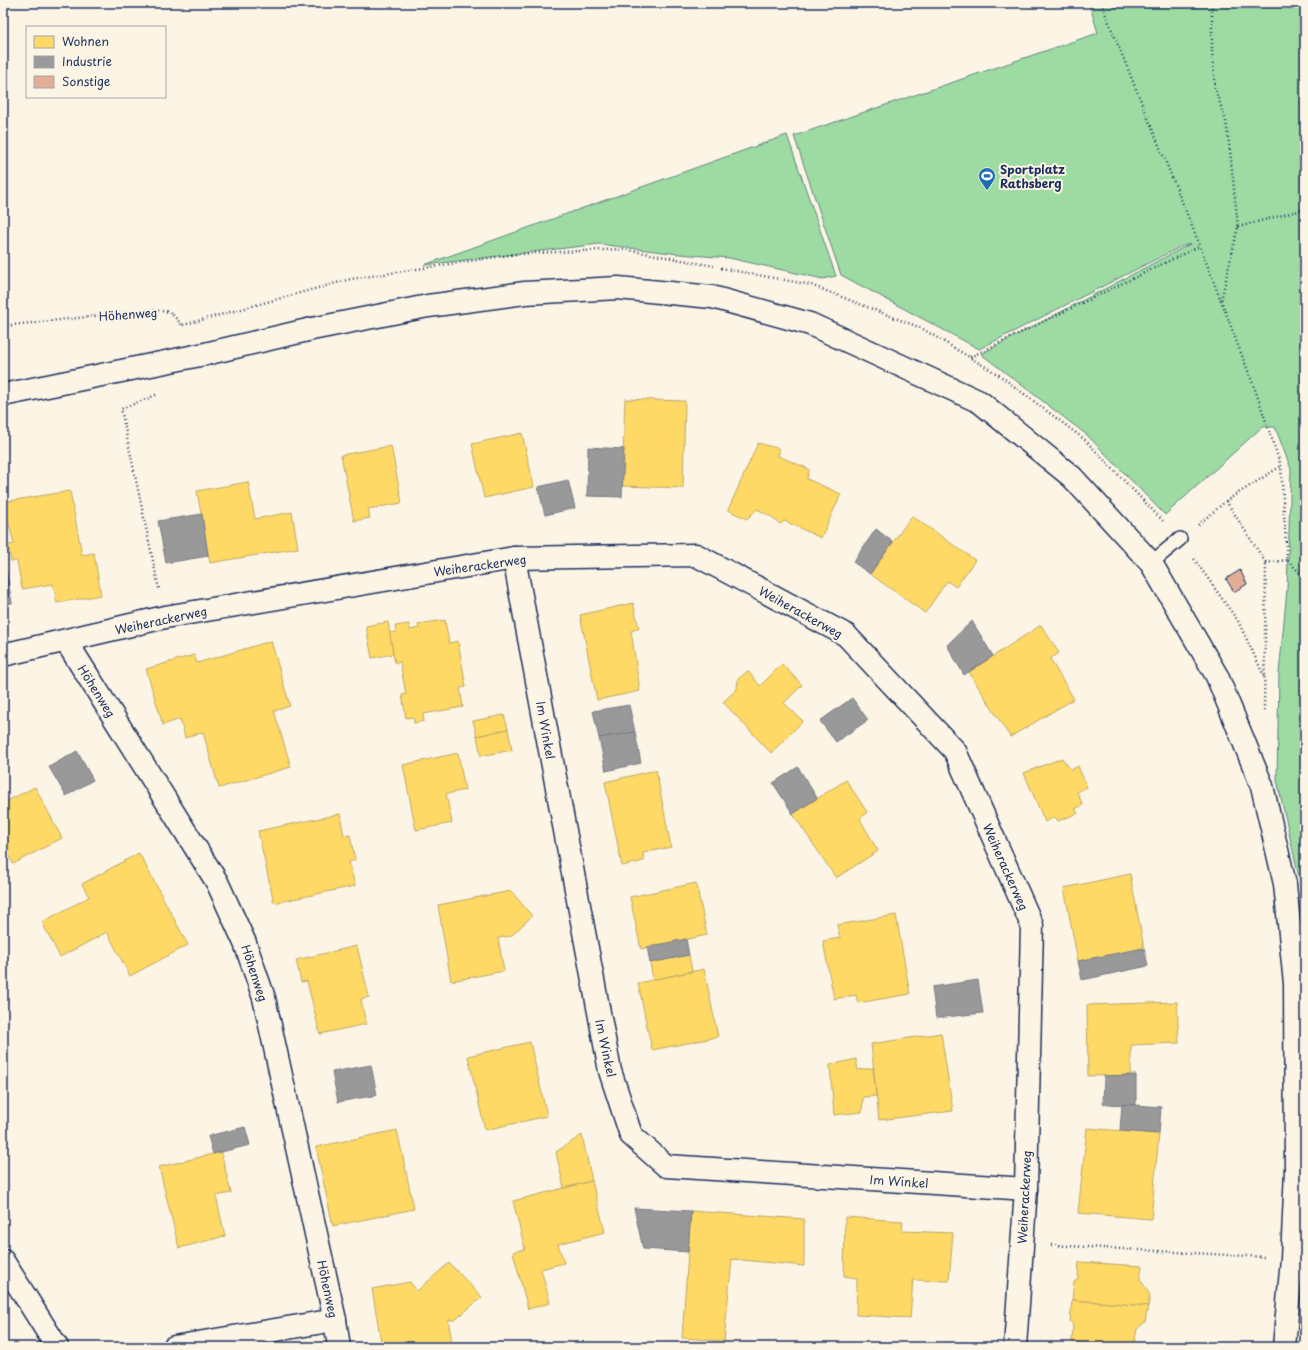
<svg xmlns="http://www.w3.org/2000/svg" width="1308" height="1350" font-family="'Playpen Sans',sans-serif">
<rect width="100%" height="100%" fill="#fcf5e5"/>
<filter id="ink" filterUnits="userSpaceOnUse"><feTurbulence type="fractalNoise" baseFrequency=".025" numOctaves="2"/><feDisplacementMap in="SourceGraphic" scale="8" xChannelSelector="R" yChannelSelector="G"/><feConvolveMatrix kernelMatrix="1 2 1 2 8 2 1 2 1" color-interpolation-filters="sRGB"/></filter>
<g filter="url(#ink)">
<g fill="#9edba3" stroke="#5c8580">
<path d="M1089,3H1305V920L1300,882L1277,780L1279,674L1287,589L1291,469L1275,427H1262L1165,515L1087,435L981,354L1190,244L1182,246L979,349L841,275L794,136L1098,33Z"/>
<path d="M787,135L836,276L823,279L729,258L679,254L599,244L424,265Z"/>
<path d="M1305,1299V1347H1302Z"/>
</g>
<g fill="#ffd966" stroke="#bba664">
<path d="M625,399L685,401L683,488L622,486Z"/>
<path d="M522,433L534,487L484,498L472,444Z"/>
<path d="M758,443L780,449L778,456L809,469L807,479L841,494L821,538L785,521L780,524L772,517L757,509L747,519L728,510Z"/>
<path d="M391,446L402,503L368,509L370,518L354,521L341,455Z"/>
<path d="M248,482L255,519L292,512L298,548L210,563L197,491Z"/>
<path d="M70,491L82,555L94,553L101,595L57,603L53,584L22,589L17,561H11L8,545L14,544L9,524L3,525V502Z"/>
<path d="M912,516L975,560L956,587L947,581L925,613L870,574Z"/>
<path d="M633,603L639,628L631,631L640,691L597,700L580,615Z"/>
<path d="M445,620L449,643L458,641L466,687L460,688L463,707L423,714L424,721L414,723L413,717L406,718L402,695L406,694L400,662L395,663L389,633L396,632L395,626L409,624L410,630L419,628L418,624Z"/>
<path d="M388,622L393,654L372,658L366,626Z"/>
<path d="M1041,625L1059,653L1050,659L1074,699L1010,737L969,672Z"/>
<path d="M271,641L290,706L274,711L291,767L219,788L203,732L185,738L180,719L163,725L146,669L194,655L197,663Z"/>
<path d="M782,664L802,685L784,703L803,721L771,753L723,702L737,689L738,679L748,671L760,686Z"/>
<path d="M504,715L508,729L477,736L473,721Z"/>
<path d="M508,729L512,750L481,756L477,736Z"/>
<path d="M458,753L465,790L446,794L452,823L416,830L403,765Z"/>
<path d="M1062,758L1071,770L1078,766L1087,787L1077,792L1083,805L1075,809L1078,813L1058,821L1055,817L1045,822L1024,773Z"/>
<path d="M656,770L671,847L643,853L644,861L622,866L605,782Z"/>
<path d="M846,780L867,812L860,819L878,851L836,878L793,814Z"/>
<path d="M35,787L62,838L13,864L3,844V803Z"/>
<path d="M340,814L344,836L350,835L355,860L349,862L355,886L274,903L258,831Z"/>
<path d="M139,853L188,945L130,976L107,932L60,957L42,922L89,897L82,884Z"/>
<path d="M1130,874L1144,948L1078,961L1064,888Z"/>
<path d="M696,883L707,935L641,949L630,897Z"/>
<path d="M511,891L532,916L511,936L498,938L504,971L451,981L438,905Z"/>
<path d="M896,915L910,994L858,1003L856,995L834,999L823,941L840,938L837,925Z"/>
<path d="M357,946L369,997L361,999L366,1024L320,1034L307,981L301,982L296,960Z"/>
<path d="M689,955L692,971L653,980L650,963Z"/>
<path d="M704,969L718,1037L652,1050L638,983Z"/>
<path d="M1177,1002L1179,1043L1131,1045V1075L1088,1076L1087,1005Z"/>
<path d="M941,1033L953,1111L879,1120L871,1044Z"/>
<path d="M530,1042L547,1116L485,1130L468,1056Z"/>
<path d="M856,1059L858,1070L873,1068L876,1096L863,1097L862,1112L834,1115L830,1065Z"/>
<path d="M1087,1128L1159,1134L1151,1219L1078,1213Z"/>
<path d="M397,1130L414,1209L333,1226L316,1147Z"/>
<path d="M582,1135L592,1181L564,1188L556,1152Z"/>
<path d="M221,1152L231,1193L216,1196L225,1236L179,1248L159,1167Z"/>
<path d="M592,1181L605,1232L558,1244L564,1263L541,1269L550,1303L528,1309L513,1252L525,1249L513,1201Z"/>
<path d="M691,1211L804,1219V1266L732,1259L724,1341L682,1338Z"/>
<path d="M845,1217L903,1221L902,1231L953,1233L949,1281L913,1280L910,1318L856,1315L857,1278L844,1276Z"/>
<path d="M1079,1262L1142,1266L1140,1279L1150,1295L1148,1306L1072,1300L1074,1282L1078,1279Z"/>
<path d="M449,1263L482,1297L455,1320H448L453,1347H382L372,1289L410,1282L417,1291Z"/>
<path d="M1072,1300L1148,1306L1145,1322L1137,1329L1134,1345L1116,1343L1114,1347H1093V1342H1072L1073,1325L1070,1321Z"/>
</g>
<g fill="#999" stroke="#737987">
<path d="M588,447L624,449L622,497L587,496Z"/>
<path d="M568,480L575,508L545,515L538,487Z"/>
<path d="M202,514L208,556L166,563L158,521Z"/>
<path d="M876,529L893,542L870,574L853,562Z"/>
<path d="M6,569L12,603L3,605V570Z"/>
<path d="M972,621L993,656L964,675L947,645Z"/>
<path d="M852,698L868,720L836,742L820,721Z"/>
<path d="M629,705L635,732L599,738L593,711Z"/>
<path d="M635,732L641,763L606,771L599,738Z"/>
<path d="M77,751L93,780L66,796L49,767Z"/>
<path d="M798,767L817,798L793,814L773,783Z"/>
<path d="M686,939L689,955L650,963L647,947Z"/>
<path d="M1144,948L1148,966L1082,980L1078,961Z"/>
<path d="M978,980L983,1013L936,1018L932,987Z"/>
<path d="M371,1065L377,1095L338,1102L332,1072Z"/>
<path d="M1136,1075V1105L1103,1104L1104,1076Z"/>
<path d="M1122,1104L1161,1107L1159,1134L1120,1131Z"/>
<path d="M245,1127L250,1145L213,1154L208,1136Z"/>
<path d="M634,1208L691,1211L688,1252L643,1249Z"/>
</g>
<path fill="#e3ae96" stroke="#1b2f5e" d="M1240,570L1247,584L1234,592L1226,579Z"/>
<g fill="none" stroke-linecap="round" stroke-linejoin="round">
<defs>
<path id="lane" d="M1151,563L1180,539"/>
<g id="street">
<path d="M514,558L610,1071L631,1135L666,1166L1026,1189"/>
<path d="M66,641L217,882L245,943L264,998L335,1320L339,1347"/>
<path d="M3,655L165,617L514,558L696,555L846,635L955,751L1032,925L1026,1189L1015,1347"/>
<path d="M3,1261L57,1347"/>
<path d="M174,1347L335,1320"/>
</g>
<path id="secondary" d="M3,395L205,354L312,329L428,306L525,293L618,288L712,297L810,324L980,402L1072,477L1151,563L1217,676L1262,786L1285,884L1295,984L1296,1170L1292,1259L1284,1347"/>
</defs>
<use href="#lane" stroke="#1b2f5e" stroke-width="16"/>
<use href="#street" stroke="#1b2f5e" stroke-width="25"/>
<use href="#secondary" stroke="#1b2f5e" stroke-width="25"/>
<g stroke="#1b2f5e" stroke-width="2.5" stroke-dasharray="1 3" stroke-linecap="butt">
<path d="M1101,3L1200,246L1256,392L1281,466L1287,560L1305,578"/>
<path d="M1212,3V50L1215,89L1226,121L1230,151L1238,227L1221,301"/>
<path d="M1238,227L1305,209"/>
<path d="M721,268L811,285L921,328L999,375L1084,439L1163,521"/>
<path d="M183,325L351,279L516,254L623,249L714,266"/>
<path d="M3,326L152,310L170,312L183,326"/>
<path d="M970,357L1200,246"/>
<path d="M156,395L121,409L159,589"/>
<path d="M1226,501L1266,563L1264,712"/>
<path d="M1198,525L1226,501L1281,466"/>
<path d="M1194,559L1238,621L1265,678"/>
<path d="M1266,563L1287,560"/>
<path d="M1051,1245L1264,1257"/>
</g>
<use href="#lane" stroke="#fcf5e5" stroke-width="13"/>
<use href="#street" stroke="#fcf5e5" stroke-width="22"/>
<use href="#secondary" stroke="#fcf5e5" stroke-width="22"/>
</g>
</g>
<defs>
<symbol id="stadium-pin" viewBox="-11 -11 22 30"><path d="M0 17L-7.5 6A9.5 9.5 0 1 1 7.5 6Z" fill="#1f6fb2" stroke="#fcf5e5"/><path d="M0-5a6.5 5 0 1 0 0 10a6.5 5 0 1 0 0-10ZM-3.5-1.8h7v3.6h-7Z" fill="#fff"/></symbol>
</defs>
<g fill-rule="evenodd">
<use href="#stadium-pin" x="977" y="166" width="20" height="27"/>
</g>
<g text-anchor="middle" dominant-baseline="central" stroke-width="4" stroke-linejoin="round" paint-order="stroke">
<g font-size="12" font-weight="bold" fill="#1b2f5e" stroke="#fcf5e5" text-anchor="start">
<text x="1000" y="169">Sportplatz<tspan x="1000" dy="14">Rathsberg</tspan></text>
</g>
<g font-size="12" fill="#1b2f5e" stroke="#fcf5e5">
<text transform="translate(128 314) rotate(-4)">Höhenweg</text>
<text transform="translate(480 565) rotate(-8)">Weiherackerweg</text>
<text transform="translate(801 612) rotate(29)">Weiherackerweg</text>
<text transform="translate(161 620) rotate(-12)">Weiherackerweg</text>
<text transform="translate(97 691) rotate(58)">Höhenweg</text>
<text transform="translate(546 730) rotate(80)">Im Winkel</text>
<text transform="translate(1006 867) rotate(66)">Weiherackerweg</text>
<text transform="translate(255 973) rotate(72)">Höhenweg</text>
<text transform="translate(606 1048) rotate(78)">Im Winkel</text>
<text transform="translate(899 1181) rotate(4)">Im Winkel</text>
<text transform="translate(1024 1197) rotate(-87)">Weiherackerweg</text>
<text transform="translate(328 1289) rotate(78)">Höhenweg</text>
</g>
</g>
<rect width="1308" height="1350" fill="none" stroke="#fcf5e5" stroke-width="16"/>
<rect x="8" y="8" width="1292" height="1334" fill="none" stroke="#1b2f5e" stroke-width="1.5" filter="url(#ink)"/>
<rect x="26" y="26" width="140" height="72" fill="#fcf5e5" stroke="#a2a6af"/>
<rect x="34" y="36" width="20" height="12" fill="#ffd966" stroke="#a2a6af"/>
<text x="62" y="46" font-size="12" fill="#1b2f5e">Wohnen</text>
<rect x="34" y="56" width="20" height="12" fill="#999999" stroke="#a2a6af"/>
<text x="62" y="66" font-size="12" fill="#1b2f5e">Industrie</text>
<rect x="34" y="76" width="20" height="12" fill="#e3ae96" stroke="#a2a6af"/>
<text x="62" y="86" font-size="12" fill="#1b2f5e">Sonstige</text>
</svg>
